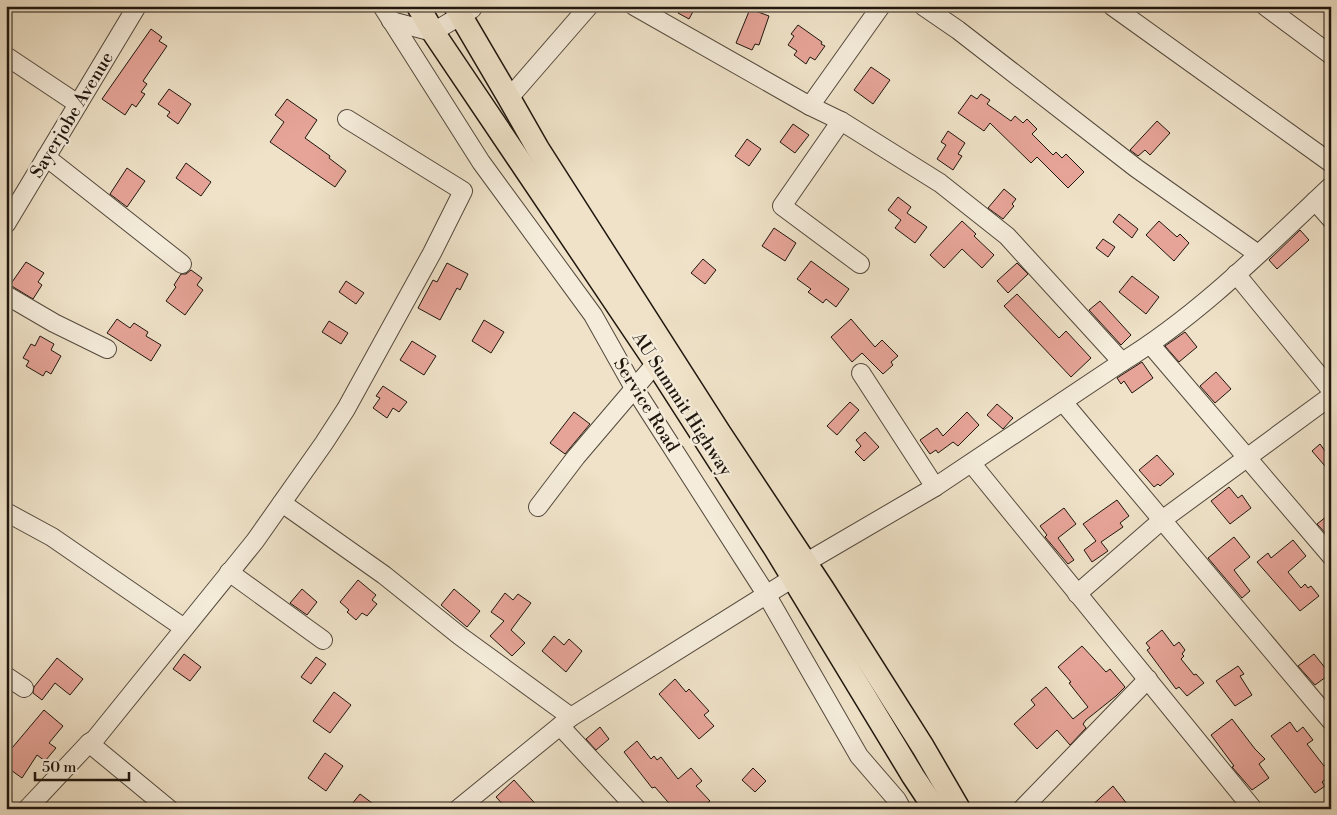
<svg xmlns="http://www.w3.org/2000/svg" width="1337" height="815" font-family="'Libre Bodoni',serif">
<rect width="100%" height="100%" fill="#efe2c8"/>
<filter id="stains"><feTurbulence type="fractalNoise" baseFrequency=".004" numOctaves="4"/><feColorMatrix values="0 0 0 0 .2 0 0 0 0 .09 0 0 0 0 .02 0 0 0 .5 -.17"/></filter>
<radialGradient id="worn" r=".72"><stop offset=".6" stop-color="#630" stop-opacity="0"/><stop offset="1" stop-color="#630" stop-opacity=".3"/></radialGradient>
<g fill="#e6a498" stroke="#1f160e">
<path d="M682,6H696L689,19L678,13Z"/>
<path d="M750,9L769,16L759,45L755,44L752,50L736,43Z"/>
<path d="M798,25L822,42L821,44L825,46L815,60L810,57L806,64L794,55L797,51L788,45L794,36L791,34Z"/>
<path d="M151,29L162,37L159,41L167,46L143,81L147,84L141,92L145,94L136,107L132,104L125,115L102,99Z"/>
<path d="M871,67L890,80L873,104L854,90Z"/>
<path d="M169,89L191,104L178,124L167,116L170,112L158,104Z"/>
<path d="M981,94L990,100L987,104L1011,121L1015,116L1023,123L1027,119L1037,129L1032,134L1053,155L1056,152L1062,158L1066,154L1084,172L1068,188L1037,157L1031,163L990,123L984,131L958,113L971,95L977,99Z"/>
<path d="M287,99L317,120L305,138L330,156L329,158L346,171L335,187L270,142L284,122L275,115Z"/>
<path d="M1157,121L1170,133L1150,155L1145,150L1138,156L1130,150Z"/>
<path d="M793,124L809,135L795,153L780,142Z"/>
<path d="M948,131L965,143L958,154L962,156L953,170L937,159L946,145L941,142Z"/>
<path d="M747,139L761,149L749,166L735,156Z"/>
<path d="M186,163L211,182L201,196L176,178Z"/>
<path d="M127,168L145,181L127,207L110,194Z"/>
<path d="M1004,189L1016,199L1012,204L1014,206L1003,219L988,208Z"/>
<path d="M898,197L911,207L907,213L927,227L915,243L895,228L901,220L888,210Z"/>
<path d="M1119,214L1138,229L1132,238L1113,222Z"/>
<path d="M962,221L976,234L974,236L994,255L982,268L962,249L944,268L930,255Z"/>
<path d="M1159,221L1177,237L1180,234L1189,243L1174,261L1146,235Z"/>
<path d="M774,228L796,243L785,261L762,246Z"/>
<path d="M1300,230L1309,240L1277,269L1269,260Z"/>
<path d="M1103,239L1115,247L1108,257L1096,248Z"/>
<path d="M703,259L716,270L705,284L691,273Z"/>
<path d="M811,261L849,289L836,307L826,299L823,303L808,292L811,289L797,279Z"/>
<path d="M26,262L44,273L38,282L42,285L33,299L10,285Z"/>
<path d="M447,263L468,274L460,290L457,288L440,320L418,308L433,280L437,282Z"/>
<path d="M1017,263L1028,274L1008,293L997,281Z"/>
<path d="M191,270L202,278L197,285L203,290L185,315L166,301L176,287L174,285L181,274H186Z"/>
<path d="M1132,276L1159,297L1146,314L1119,292Z"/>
<path d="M346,281L364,293L356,304L339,292Z"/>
<path d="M1017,294L1059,338L1066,331L1091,358L1071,377L1004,306Z"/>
<path d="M1100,301L1131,335L1121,345L1089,310Z"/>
<path d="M117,319L130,328L134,323L148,332L146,336L161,345L151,361L107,333Z"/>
<path d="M851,319L875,347L882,340L898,356L891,362L893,365L883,374L862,353L852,362L831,337Z"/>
<path d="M484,320L504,332L491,353L472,341Z"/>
<path d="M329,321L348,333L341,344L322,332Z"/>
<path d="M1185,332L1197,347L1179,362L1165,346Z"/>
<path d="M40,336L54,344L51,350L61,356L51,374L46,371L43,376L26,366L29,361L23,358L31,344L35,346Z"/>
<path d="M412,341L436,356L424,375L400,360Z"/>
<path d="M1142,362L1153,378L1132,393L1124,381L1121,384L1117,378Z"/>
<path d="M1216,372L1231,389L1215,403L1200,386Z"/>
<path d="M383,386L407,402L399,412L393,408L387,418L373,408L380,398L376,396Z"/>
<path d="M850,402L859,410L837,435L827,426Z"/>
<path d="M997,404L1013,418L1003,429L987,415Z"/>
<path d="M574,412L590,424L565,454L550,443Z"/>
<path d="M967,412L979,425L958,446L953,442L938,453L936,450L930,454L920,440L937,428L943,436Z"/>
<path d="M865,432L879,447L864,461L855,452L861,446L856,440Z"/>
<path d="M1320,444L1325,451L1331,446V473L1312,451Z"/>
<path d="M1157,455L1174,474L1160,486L1158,484L1154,487L1139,470Z"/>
<path d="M1229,487L1238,498L1242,495L1251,508L1230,524L1211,501Z"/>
<path d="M1117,500L1129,516L1120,523L1123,527L1101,542L1108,551L1092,562L1084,550L1096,541L1083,524Z"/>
<path d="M1064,508L1076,524L1058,538L1074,560L1068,564L1045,537L1047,535L1040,526Z"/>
<path d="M1331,513V539L1317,524Z"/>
<path d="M1234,537L1250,557L1234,570L1250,591L1242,598L1208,558Z"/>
<path d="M1293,540L1306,556L1288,572L1301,588L1305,584L1308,588L1311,586L1319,596L1300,611L1257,562L1268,553L1271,558Z"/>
<path d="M358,580L376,595L372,600L377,604L367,616L362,613L356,620L347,612L349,610L340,602Z"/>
<path d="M302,589L317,602L307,615L290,603Z"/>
<path d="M454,589L480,611L467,627L441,605Z"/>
<path d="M505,593L513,600L518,594L531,603L511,630L525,643L512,656L490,636L504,621L491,612Z"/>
<path d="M1162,630L1174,646L1179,642L1185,650L1182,654L1184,656L1181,659L1194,675L1196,674L1204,683L1187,696L1179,687L1176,689L1147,650L1150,648L1146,643Z"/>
<path d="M554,636L564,645L569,639L582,651L566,672L542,651Z"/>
<path d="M1082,646L1106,672L1110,669L1125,687L1116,696L1086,720L1083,724L1086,728L1070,745L1057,730L1037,749L1014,724L1035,705L1031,700L1046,687L1073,719L1088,707L1069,683L1071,682L1058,667Z"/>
<path d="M184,654L201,667L190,681L173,669Z"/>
<path d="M1314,654L1330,674L1315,685L1298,666Z"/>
<path d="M316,657L326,664L311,684L301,677Z"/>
<path d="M57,658L83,679L70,695L55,683L42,700L33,693L34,687Z"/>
<path d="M1238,666L1244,674L1240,676L1252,695L1235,706L1216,681Z"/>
<path d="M675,679L686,692L689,689L709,711L704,715L714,726L699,739L659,694Z"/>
<path d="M334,692L351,705L330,733L313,721Z"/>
<path d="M44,710L63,726L49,743L56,748L45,761L37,755L22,778L8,768L10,766L6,763V744L12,748Z"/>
<path d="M1232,719L1255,749L1265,759L1259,764L1269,778L1252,790L1232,767L1234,766L1211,735Z"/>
<path d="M1290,722L1297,732L1303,727L1313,740L1307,744L1324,766L1331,760V775L1322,782L1325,786L1315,793L1271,736Z"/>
<path d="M600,727L609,739L596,750L586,739Z"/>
<path d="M637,741L651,759L654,756L657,760L661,757L678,779L691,768L702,781L696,786L710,801L701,809H674L655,787L652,788L624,752Z"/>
<path d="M325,753L343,766L326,791L308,778Z"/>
<path d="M753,768L766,781L755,792L742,780Z"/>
<path d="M514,780L540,809H507L496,797Z"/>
<path d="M1113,786L1131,809H1088Z"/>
<path d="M360,794L380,809H348Z"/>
</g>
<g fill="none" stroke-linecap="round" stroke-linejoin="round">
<defs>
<g id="minor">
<path d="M382,6L481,162L593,315L634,388L766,594L859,756L897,800L902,809"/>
<path d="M634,6L810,106L841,121L940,183L1007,236L1122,362"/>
<path d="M923,6L958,30L1136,168L1258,254"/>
<path d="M1112,6L1331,163"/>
<path d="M1265,6L1331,55"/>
<path d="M391,21L433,32L472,9L471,6"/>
<path d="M6,56L78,104"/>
<path d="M509,98L589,6"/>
<path d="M810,106L881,6"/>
<path d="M841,121L782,206L860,264"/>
<path d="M46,157L182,264"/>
<path d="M1315,201L1331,219"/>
<path d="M6,224L137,6"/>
<path d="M1236,274L1331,390"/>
<path d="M6,295L54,323L107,349"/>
<path d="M1150,344L1331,556"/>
<path d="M861,373L935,487"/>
<path d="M1063,402L1331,721"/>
<path d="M972,464L1253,809"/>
<path d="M282,503L384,575L460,636L571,717"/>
<path d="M538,507L576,457L656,363"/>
<path d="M6,512L52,537L184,628"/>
<path d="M805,563L935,487L1122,362C1199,315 1265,248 1331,186"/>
<path d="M229,572L323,640"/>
<path d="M1077,594L1162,520L1331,396"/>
<path d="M6,676L24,688"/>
<path d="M560,726L637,809"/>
<path d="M89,743L169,809"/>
<path d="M27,809L89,743L95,739L255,541L324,443L346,409L432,253L463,191L347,119"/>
<path d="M458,809L571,717L793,578"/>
<path d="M1022,809L1148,679"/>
</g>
<g id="major">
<path d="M418,6L433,32L656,363L776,550L913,776L935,809"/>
<path d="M455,6L509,98L538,149L719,432L823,589L923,747L959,809"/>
</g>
</defs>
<use href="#minor" stroke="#53493c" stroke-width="20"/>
<use href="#major" stroke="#1f160e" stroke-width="25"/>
<use href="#minor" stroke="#f5ecdb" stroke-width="18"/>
<use href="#major" stroke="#efe2c8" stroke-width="22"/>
</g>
<g text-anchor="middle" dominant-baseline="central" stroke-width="4.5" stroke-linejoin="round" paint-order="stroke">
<g font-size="18" fill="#1f160e" stroke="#f5ecdb">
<text transform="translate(72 115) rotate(-59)">Sayerjobe Avenue</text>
<text transform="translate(682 404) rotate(57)">AU Summit Highway</text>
<text transform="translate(646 405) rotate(58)">Service Road</text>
</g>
</g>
<rect width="1337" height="815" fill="none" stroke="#efe2c8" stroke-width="25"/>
<rect x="8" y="8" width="1322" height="800" fill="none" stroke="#1f160e" stroke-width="2.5"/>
<rect x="12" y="12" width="1312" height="790" fill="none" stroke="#1f160e"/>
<path d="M35 772v8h94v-8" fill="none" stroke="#1f160e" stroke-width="2.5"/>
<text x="42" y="772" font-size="15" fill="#1f160e" stroke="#f5ecdb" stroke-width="4" paint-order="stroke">50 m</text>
<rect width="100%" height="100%" filter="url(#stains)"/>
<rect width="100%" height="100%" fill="url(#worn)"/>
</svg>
